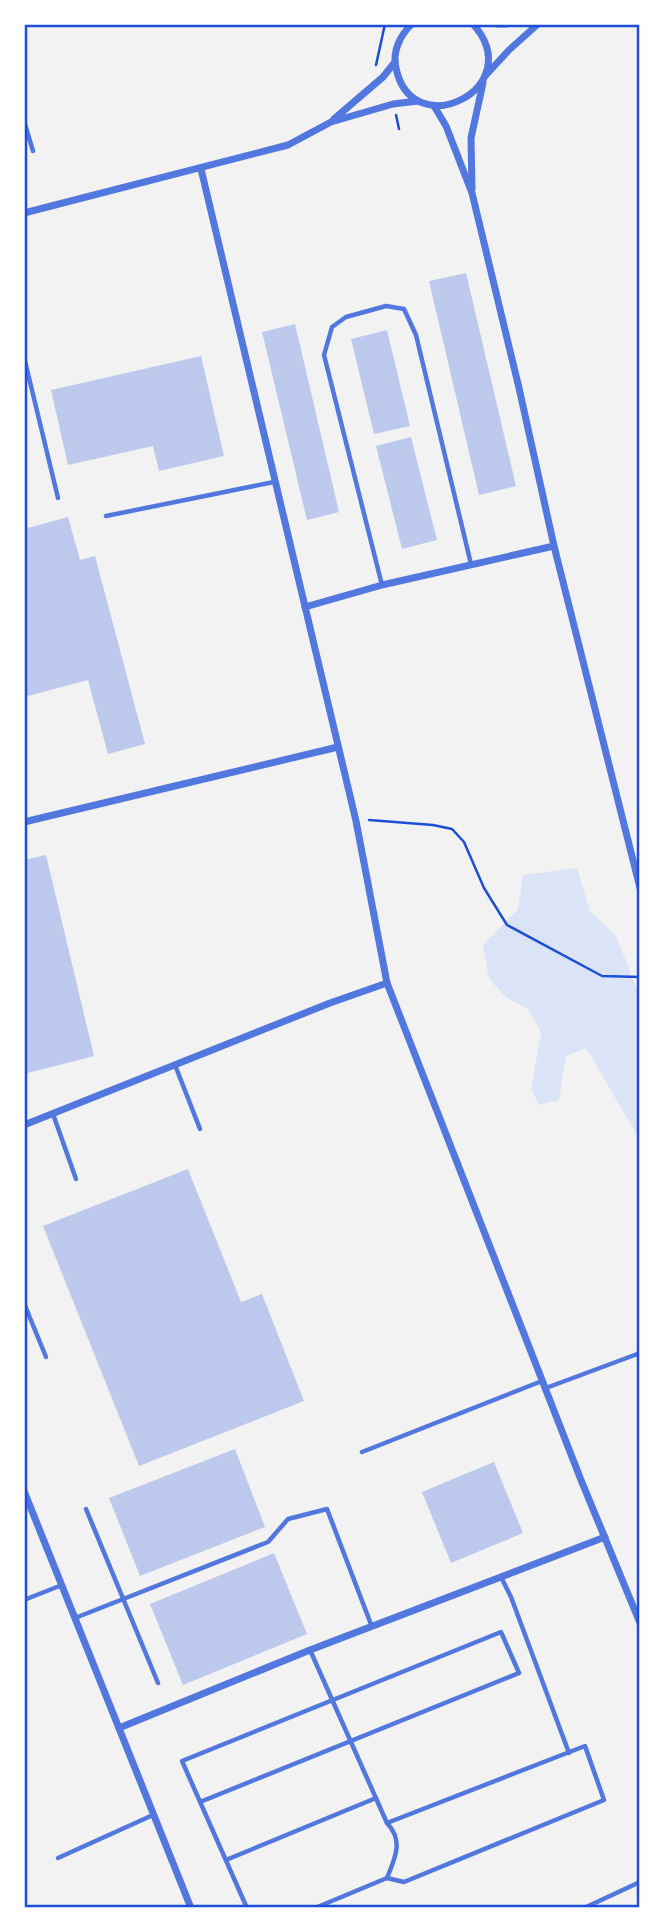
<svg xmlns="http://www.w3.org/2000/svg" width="664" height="1932" font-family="'Fira Sans',sans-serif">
<rect width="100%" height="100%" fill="#f2f2f2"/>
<path fill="#dbe4f7" d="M577,868L590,911L616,936L639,994V1138L586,1048L566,1056L559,1100L539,1105L531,1089L541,1033L529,1010L507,998L489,979L483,945L518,909L523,875Z"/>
<g fill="#bdc9ec">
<path d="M466,273L516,486L479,495L429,281Z"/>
<path d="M295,324L339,512L307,520L262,332Z"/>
<path d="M387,330L410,426L374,434L351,339Z"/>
<path d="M201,356L224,456L159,471L153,446L68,465L51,390Z"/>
<path d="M411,437L437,540L402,549L376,446Z"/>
<path d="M68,517L80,560L95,556L145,744L108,754L88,680L24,697V529Z"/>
<path d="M46,855L94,1056L24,1074V860Z"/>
<path d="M188,1169L241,1302L262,1294L304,1401L139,1466L43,1226Z"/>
<path d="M235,1449L265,1527L140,1576L109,1498Z"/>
<path d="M494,1462L523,1533L451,1563L422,1492Z"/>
<path d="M274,1553L307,1634L183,1685L150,1604Z"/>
</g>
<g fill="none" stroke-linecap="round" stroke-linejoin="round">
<g stroke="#1d4ed8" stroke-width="2.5">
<path d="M376,65L385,24"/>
<path d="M396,115L399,129"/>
<path d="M369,820L433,825L452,829L464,842L484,888L507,925L602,976L640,977"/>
</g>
<g stroke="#5277de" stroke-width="4.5">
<path d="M24,121L33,151"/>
<path d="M24,357L58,498"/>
<path d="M106,516L274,482"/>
<path d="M382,585L324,355L332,327L346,317L386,306L404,309L416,335L471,564"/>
<path d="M175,1065L200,1129"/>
<path d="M53,1114L76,1179"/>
<path d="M24,1303L28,1313"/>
<path d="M24,1315L28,1313L46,1357"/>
<path d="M546,1388L640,1353"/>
<path d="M362,1452L542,1381"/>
<path d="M86,1509L158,1683"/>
<path d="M501,1577L511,1597L569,1753"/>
<path d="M24,1600L62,1585"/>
<path d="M75,1618L268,1542L288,1519L327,1509L372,1627"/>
<path d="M310,1650L387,1823C404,1841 395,1858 387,1878"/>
<path d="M200,1802L519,1673L501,1632L182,1761L247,1908"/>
<path d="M58,1858L153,1815"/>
<path d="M226,1860L376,1798"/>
<path d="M315,1908L387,1878L404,1882L604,1800L585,1746L387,1823"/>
<path d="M584,1908L640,1882"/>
</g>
<g stroke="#5277de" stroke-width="7">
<path d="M412,24C400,35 392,52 396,68C412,146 530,88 473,24"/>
<path d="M497,24H506"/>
<path d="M486,75L509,50L538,24"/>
<path d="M434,106L446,126L472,193L519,388L554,546L640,888"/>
<path d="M334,119L383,77L395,62"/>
<path d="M201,169L356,821L387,983L581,1480L640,1623"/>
<path d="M472,189L471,138L483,83"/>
<path d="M24,213L288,145L331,122L393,104L418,101"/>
<path d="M305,607L382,585L554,546"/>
<path d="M24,822L338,747"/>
<path d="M24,1125L330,1003L387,983"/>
<path d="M24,1491L191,1908"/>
<path d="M119,1728L310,1650L605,1537"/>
</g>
</g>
<rect width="664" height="1932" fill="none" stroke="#ffffff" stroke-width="52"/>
<rect x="26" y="26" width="612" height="1880" fill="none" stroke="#1d4ed8" stroke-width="2.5"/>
</svg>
